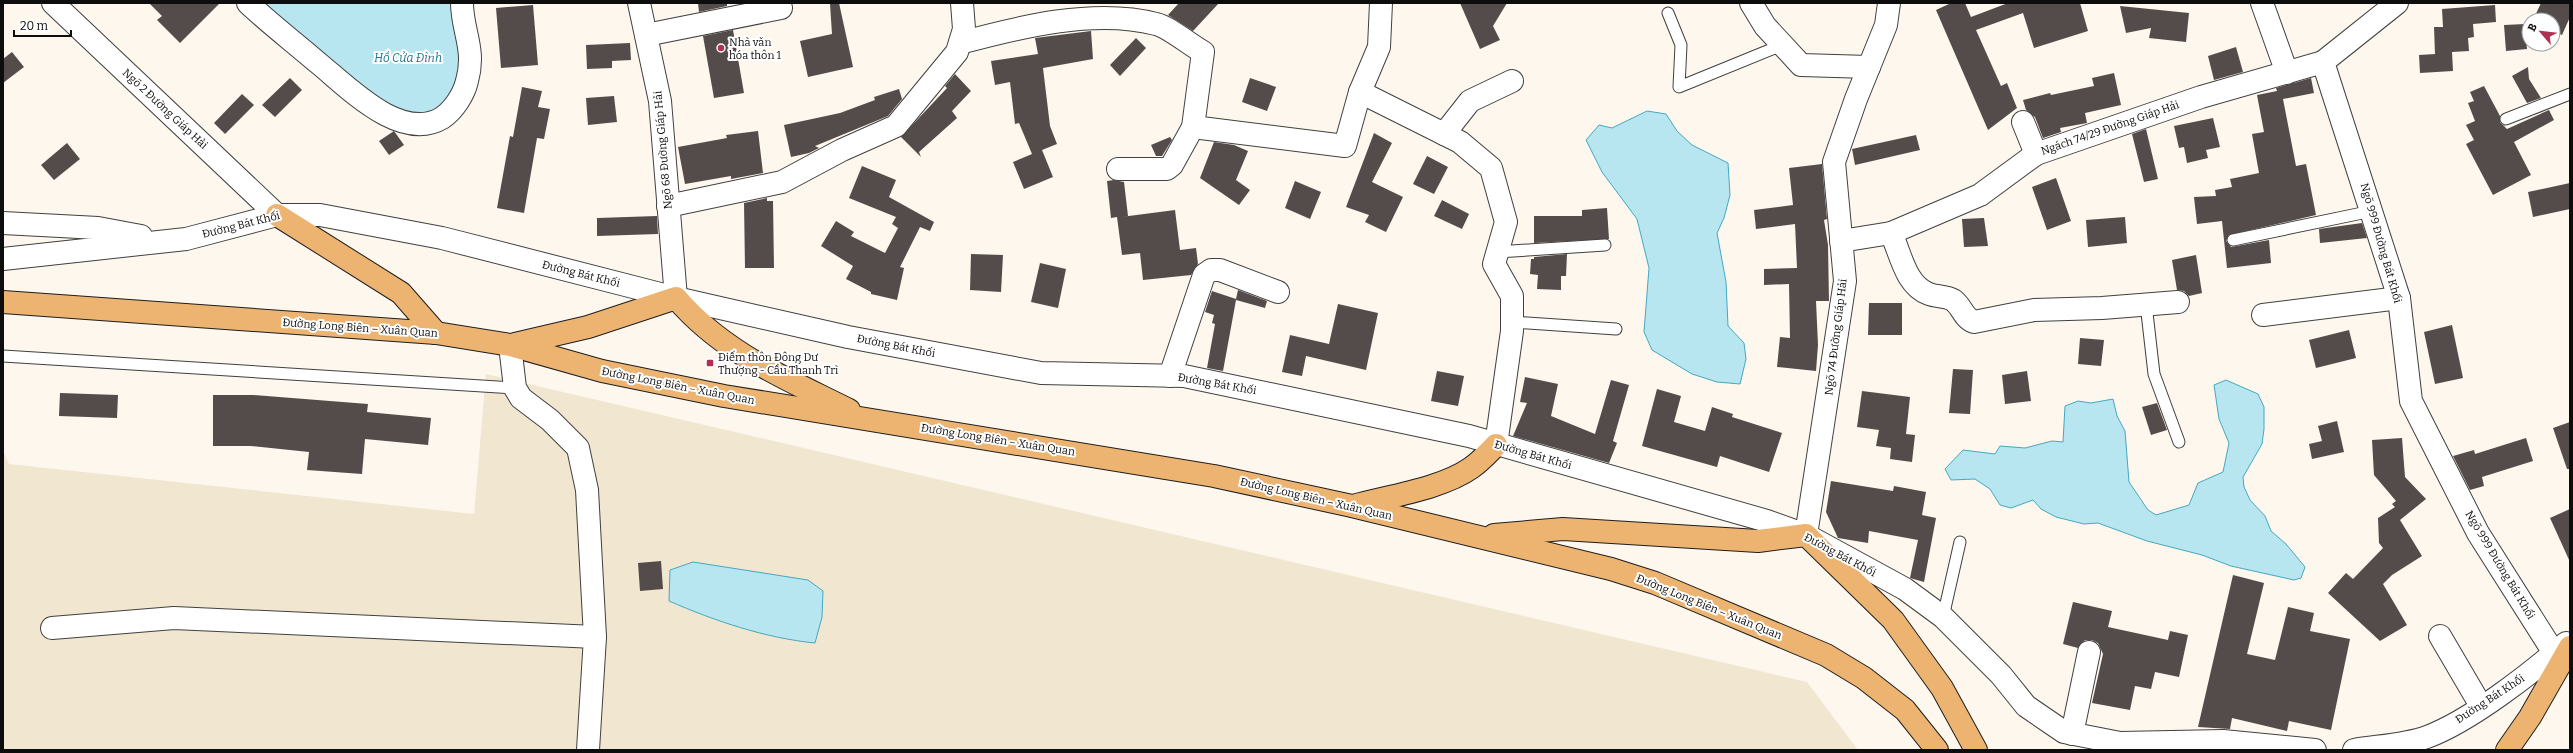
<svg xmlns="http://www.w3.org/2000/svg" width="2573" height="753" font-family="Bitter,serif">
<rect width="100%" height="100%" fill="#fdf7ee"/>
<path fill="#f1e7d0" d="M486,374L1807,682L1858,750H3V451L9,464L474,514Z"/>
<g fill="#b7e6f0" stroke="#45a8c0">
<path d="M258,3H454L463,72L446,107L420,116L386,108Z"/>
<path d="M1647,111L1666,114L1677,131L1692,145L1728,163L1730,195L1724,218L1717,233L1726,282L1728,326L1744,343L1746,359L1740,384L1717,382L1692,374L1652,350L1644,332L1649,268L1637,219L1602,172L1586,140L1599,125L1612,128Z"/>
<path d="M2226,380L2258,394L2264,407V429L2262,444L2243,477L2244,487L2250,500L2265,516L2271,531L2286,544L2305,567L2301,578L2294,580L2231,566L2202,555L2147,541L2098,523L2084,524L2056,517L2041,509L2033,500L2011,508L2000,505L1990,489L1975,479L1951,480L1945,469L1963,450L1995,454L2000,446L2025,448L2052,441L2063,442L2065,406L2078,401L2091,403L2113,399L2117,416L2125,431L2129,482L2148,510L2156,515L2189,505L2198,483L2223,472L2229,443L2219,419L2214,385Z"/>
<path d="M693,562L808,580L823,591L822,617L815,643C765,638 715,621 669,601L670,570Z"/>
</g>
<g fill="#544c4a">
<path d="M149,3H220L180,43L157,20L162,16Z"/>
<path d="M698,3H727V6L699,12Z"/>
<path d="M839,3L853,67L808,77L800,41L832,34L830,4Z"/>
<path d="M1179,3H1219L1193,31L1168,15Z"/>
<path d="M1460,3H1507L1493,26L1500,40L1480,49Z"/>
<path d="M1951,3H1965L1971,17L2008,3H2080L2088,31L2034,48L2023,13L1976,30L2001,86L2007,83L2017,108L1988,130L1936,10Z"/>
<path d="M2541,3H2570V17L2562,35L2553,31V20H2533Z"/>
<path d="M533,5L538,65L501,68L496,8Z"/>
<path d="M2495,5L2496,22L2473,24L2474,37L2468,38L2469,51L2452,52L2453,71L2420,73L2419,55L2435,54L2434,27H2443L2442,9Z"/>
<path d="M2120,6L2189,13L2186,42L2149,38L2151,28L2126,33Z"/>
<path d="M2525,24L2527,49L2506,51L2504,25Z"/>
<path d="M733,30L744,93L714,98L703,36Z"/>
<path d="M1091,31L1093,59L1043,68L1050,126L1057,144L1042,150L1053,177L1024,189L1013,162L1032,154L1019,123L1015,124L1010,82L995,85L991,61L1038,54L1035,38Z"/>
<path d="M1136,38L1146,48L1120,76L1110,65Z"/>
<path d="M630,43L631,60L612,61V68L587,69L586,45Z"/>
<path d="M2236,47L2243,72L2214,80L2208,56Z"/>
<path d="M12,52L24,67L3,83V59Z"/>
<path d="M2528,67L2529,79L2541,98L2527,103L2512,76Z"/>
<path d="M2114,73L2121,105L2085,113L2087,123L2060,128L2061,132L2043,138L2035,117L2026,110L2023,100L2050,93L2051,95L2094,86L2092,78Z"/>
<path d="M955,74L971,91L952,111L957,118L919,152L921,157L901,137L947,88L945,86Z"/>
<path d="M290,78L302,90L275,117L262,105Z"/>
<path d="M1250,78L1276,87L1267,111L1242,102Z"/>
<path d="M2311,78L2314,93L2283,99L2296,166L2306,164L2316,215L2229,235L2226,241L2231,247L2269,240L2271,263L2227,268L2222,221L2197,224L2194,197L2216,196L2215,190L2232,187L2230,179L2259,173L2252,134L2264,132L2257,95L2277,91L2276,88Z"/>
<path d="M2484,86L2500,116V122L2507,129L2549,110L2554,120L2514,142L2531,175L2493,195L2466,144L2474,140L2466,125L2475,121L2468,103L2474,101L2470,92Z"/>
<path d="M522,87L542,91L538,107L550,109L544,139L537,138L524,213L497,208L510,136L513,137Z"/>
<path d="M899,89L902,99L888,116L815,146L819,148L809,153L791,157L784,125L840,113L875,100L874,97Z"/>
<path d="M242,94L254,105L225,134L214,123Z"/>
<path d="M614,96L617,122L588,125L586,98Z"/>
<path d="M2213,118L2220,147L2206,150L2208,158L2187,163L2184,147L2179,148L2174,126Z"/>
<path d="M2146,129L2158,179L2144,182L2132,134Z"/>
<path d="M394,131L404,145L389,155L379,141Z"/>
<path d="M758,131L763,173L731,179V176L685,184L678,147L727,138L726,135Z"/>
<path d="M1374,133L1392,143L1372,182L1403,197L1386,232L1365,222L1369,215L1346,207Z"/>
<path d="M1916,135L1920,150L1855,165L1852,149Z"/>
<path d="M1170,137L1172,140L1162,156H1156L1151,145Z"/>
<path d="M1214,142L1234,145L1248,151L1236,180L1250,190L1239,205L1200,178Z"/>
<path d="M67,143L80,159L54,180L41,165Z"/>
<path d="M1427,156L1448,167L1434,194L1413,184Z"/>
<path d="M1822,164L1827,219L1824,220L1828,245L1829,301H1816L1818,345L1816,371L1777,367L1780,337L1790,338L1789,284L1764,285V269L1797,268L1795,224L1756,229L1754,210L1793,205L1789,168Z"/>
<path d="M862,166L896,180L889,197L934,222L930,231L920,227L900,267L904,268L897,300L871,294V292L846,279L853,266L821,246L836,221L854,232L851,236L885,253L898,228L892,224L896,217L849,198Z"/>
<path d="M2056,178L2071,221L2047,230L2032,187Z"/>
<path d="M1114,180L1124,182L1128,216L1121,217L1175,210L1180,250L1196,248L1198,264L1191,275L1143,280L1140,253L1122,255L1117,217L1111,218L1107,181Z"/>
<path d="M1295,181L1321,192L1310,219L1285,208Z"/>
<path d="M2570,183V209L2533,217L2528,192Z"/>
<path d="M767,198V201H773L774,268H745L744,203Z"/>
<path d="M1442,200L1469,214L1462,229L1434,216Z"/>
<path d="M1607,208L1609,239L1534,243V216H1582V210Z"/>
<path d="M657,216L658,234L597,236V218Z"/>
<path d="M2125,217L2127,243L2088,247L2086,220Z"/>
<path d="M1984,218L1988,246L1964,247L1962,219Z"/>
<path d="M2362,223L2367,238L2320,243L2319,229Z"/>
<path d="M971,254L1003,255L1001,292L970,290Z"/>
<path d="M1567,254L1566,276H1561V290L1537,289L1538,275L1530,274L1531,259H1534V257Z"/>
<path d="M2196,255L2202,293L2189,296L2184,291L2177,290L2172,260Z"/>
<path d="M1040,263L1066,269L1058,308L1031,302Z"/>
<path d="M1238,290L1267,301L1265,308L1236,300L1223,371L1207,368L1215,324L1212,323L1214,315L1205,312L1212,291L1236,299Z"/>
<path d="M1869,303H1902V335H1868Z"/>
<path d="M1338,304L1378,313L1366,370L1306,356L1302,376L1282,372L1290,335L1329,344Z"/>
<path d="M2452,325L2463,378L2435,384L2424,332Z"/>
<path d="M2349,330L2356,358L2316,368L2309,340Z"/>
<path d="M2080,338L2104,340L2101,366L2078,364Z"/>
<path d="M1953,369L1973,370L1970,414L1949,413Z"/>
<path d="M1437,371L1464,376L1458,406L1431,401Z"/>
<path d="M2027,371L2031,401L2005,404L2002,375Z"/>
<path d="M1525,377L1558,384L1551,416L1595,434L1611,380L1629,385L1613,441L1617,443L1609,463L1513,436L1527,403L1520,402Z"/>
<path d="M1657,389L1681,396L1674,422L1705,431L1712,407L1733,414L1732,417L1782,433L1769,472L1720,456L1717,467L1642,446Z"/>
<path d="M1862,391L1910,397L1906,434L1915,435L1912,462L1890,459L1891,448L1876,446L1879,430L1857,427Z"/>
<path d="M60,393L118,395L117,418L59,416Z"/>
<path d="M213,395H253L368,404L367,412L431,418L428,445L365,439L362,474L307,470L309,452L251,446H213Z"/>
<path d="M2157,403L2167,430L2151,435L2142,407Z"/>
<path d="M2337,421L2344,452L2312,459L2309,444L2322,441L2318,426Z"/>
<path d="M2570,422V469H2567L2553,428Z"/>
<path d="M2402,438L2405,477L2426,499L2400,520L2422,556L2392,575L2383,584L2407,625L2380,641L2328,593L2346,573L2353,579L2383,548L2379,543L2378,518L2395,507L2392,504L2396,501L2374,475L2372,440Z"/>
<path d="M2526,438L2533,461L2482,477L2484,486L2470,490L2453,456L2474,450L2475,454Z"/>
<path d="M1831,481L1893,491L1894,486L1926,492L1922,515L1936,518L1924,582L1910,578L1918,540L1869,531L1868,543L1838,538L1826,512Z"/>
<path d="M2570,509V562L2550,518Z"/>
<path d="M661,561L663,589L640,591L638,563Z"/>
<path d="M2233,575L2264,583L2247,654L2275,660L2288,607L2314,613L2310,631L2350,639L2331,730L2289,721L2287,731L2232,718L2230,729L2198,727Z"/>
<path d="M2073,602L2112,611L2108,627L2168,640L2170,631L2188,635L2179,677L2155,672L2151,689L2135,686L2130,710L2092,703L2103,654L2098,643L2092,640H2085L2078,648L2063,644Z"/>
</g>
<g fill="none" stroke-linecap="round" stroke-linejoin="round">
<defs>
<g id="lane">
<path d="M1668,13L1681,45L1679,87L1782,45"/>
<path d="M2506,119L2570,94"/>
<path d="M2233,240L2372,211"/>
<path d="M1497,252L1605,245"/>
<path d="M2146,304L2154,374L2179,442"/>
<path d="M1512,322L1616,329"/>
<path d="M3,356L515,388"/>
<path d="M1943,617L1960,542"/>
</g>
<g id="street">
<path d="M53,3L277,215"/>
<path d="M248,3C270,24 294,42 317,62C347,86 400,143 442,118C454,110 464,94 467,81C476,49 462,31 462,3"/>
<path d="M639,3L660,101L676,298"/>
<path d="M1381,3L1379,47L1360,92L1460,142L1491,168L1506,222L1494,264L1512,296V331L1496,445"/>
<path d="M1751,3L1765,26L1801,65L1869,67"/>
<path d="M2262,3L2287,73"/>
<path d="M2397,3L2323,62L2399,298L2411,401L2478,533L2554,653"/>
<path d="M646,35L781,8"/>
<path d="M960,43C1019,27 1095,8 1156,24C1169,27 1190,45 1203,52L1193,127L1172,165L1167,169H1118"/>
<path d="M2023,122L2036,154"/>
<path d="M1193,127L1345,146L1360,92"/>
<path d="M1444,134L1470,101L1512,81"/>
<path d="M668,206L782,182L842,150L896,126L957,52L964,29L962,3"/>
<path d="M3,223L98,228L141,236"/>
<path d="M1891,233C1901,254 1905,285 1929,294C1937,297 1946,296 1953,300C1962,306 1963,318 1974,322L2034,310L2102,308L2178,302"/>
<path d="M1841,241L1891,233L1980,195L2036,154L2201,97L2323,62"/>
<path d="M3,259L186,239L277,215H320L442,238L676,298L848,337L1041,373L1184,376L1469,436L1767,521L1806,535L1905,589L1943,617L2001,675L2026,706L2064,732L2120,743L2223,741L2315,750"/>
<path d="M2263,315L2399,298"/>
<path d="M510,345L515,388L521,398L550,420L578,448L587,490L595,637L588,750"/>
<path d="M1170,376L1204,275L1211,270H1220L1278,292"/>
<path d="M1806,535L1845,281L1834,162L1856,99L1886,25L1889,3"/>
<path d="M52,628L174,618L595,637"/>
<path d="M2440,636L2481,706"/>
<path d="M2072,734L2089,652"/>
<path d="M2354,750C2377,746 2405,745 2427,737C2470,721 2530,674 2566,643"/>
</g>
<g id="primary">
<path d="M277,215L401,293L436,333"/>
<path d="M3,302L436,333L510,345L602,371L724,396L1214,476L1352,506L1611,569L1655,583L1826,655L1864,678L1905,710L1937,750"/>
<path d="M515,344L588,327L676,298C723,353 785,378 849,410"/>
<path d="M1353,506C1389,496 1441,489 1471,468C1481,461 1488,453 1496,445"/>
<path d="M1494,535L1563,529L1758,541L1806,535L1893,620L1942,688L1976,750"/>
<path d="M2507,750L2530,717L2570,647"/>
</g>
</defs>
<use href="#lane" stroke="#404040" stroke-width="13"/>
<use href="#street" stroke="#404040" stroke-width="24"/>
<use href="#primary" stroke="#1e1e1e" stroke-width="24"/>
<use href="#lane" stroke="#fff" stroke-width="11"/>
<use href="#street" stroke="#fff" stroke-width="22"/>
<use href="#primary" stroke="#ecb470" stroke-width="22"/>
</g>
<g fill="#af3252" stroke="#fff" stroke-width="1.5">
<circle cx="721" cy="48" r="4"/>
<rect x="706" y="359" width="8" height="8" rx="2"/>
</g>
<g text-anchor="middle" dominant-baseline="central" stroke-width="4" stroke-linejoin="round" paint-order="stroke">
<g font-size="11" fill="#0d0d0d" stroke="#fff" text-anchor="start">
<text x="729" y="42">Nhà văn<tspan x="729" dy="13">hóa thôn 1</tspan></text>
<text x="718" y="357">Điếm thôn Đông Dư<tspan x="718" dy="13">Thượng - Cầu Thanh Trì</tspan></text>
</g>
<g font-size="11" fill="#0d0d0d" stroke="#fff">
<text transform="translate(165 109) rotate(43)">Ngõ 2 Đường Giáp Hải</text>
<text transform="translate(2110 128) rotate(-19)">Ngách 74/29 Đường Giáp Hải</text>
<text transform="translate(663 150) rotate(-95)">Ngõ 68 Đường Giáp Hải</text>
<text transform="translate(241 225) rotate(-14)">Đường Bát Khối</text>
<text transform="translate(2381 243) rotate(74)">Ngõ 999 Đường Bát Khối</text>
<text transform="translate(581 274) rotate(14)">Đường Bát Khối</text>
<text transform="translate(360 328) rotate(4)">Đường Long Biên – Xuân Quan</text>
<text transform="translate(1836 337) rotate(-83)">Ngõ 74 Đường Giáp Hải</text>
<text transform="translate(896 346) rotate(11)">Đường Bát Khối</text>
<text transform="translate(1217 384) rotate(10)">Đường Bát Khối</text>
<text transform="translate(678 386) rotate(11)">Đường Long Biên – Xuân Quan</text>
<text transform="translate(998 440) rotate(9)">Đường Long Biên – Xuân Quan</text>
<text transform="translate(1533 455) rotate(16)">Đường Bát Khối</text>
<text transform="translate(1316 499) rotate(13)">Đường Long Biên – Xuân Quan</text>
<text transform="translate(1840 555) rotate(28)">Đường Bát Khối</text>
<text transform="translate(2500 565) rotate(59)">Ngõ 999 Đường Bát Khối</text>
<text transform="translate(1709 607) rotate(22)">Đường Long Biên – Xuân Quan</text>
<text transform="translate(2490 699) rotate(-33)">Đường Bát Khối</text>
</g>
<g font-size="12" font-style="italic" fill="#227892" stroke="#fff">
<text x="408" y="58">Hồ Cửa Đình</text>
</g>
</g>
<rect width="2573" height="753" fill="none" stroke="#0d0d0d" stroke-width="8"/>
<g transform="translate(2541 32) rotate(298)"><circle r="19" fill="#ffffff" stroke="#9e9e9e"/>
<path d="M0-3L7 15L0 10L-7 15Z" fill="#af3252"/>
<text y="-6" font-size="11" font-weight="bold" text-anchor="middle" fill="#0d0d0d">B</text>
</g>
<path d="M14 30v6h57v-6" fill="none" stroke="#0d0d0d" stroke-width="2"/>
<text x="20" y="30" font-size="12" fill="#0d0d0d" stroke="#ffffff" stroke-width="3" paint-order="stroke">20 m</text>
</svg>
